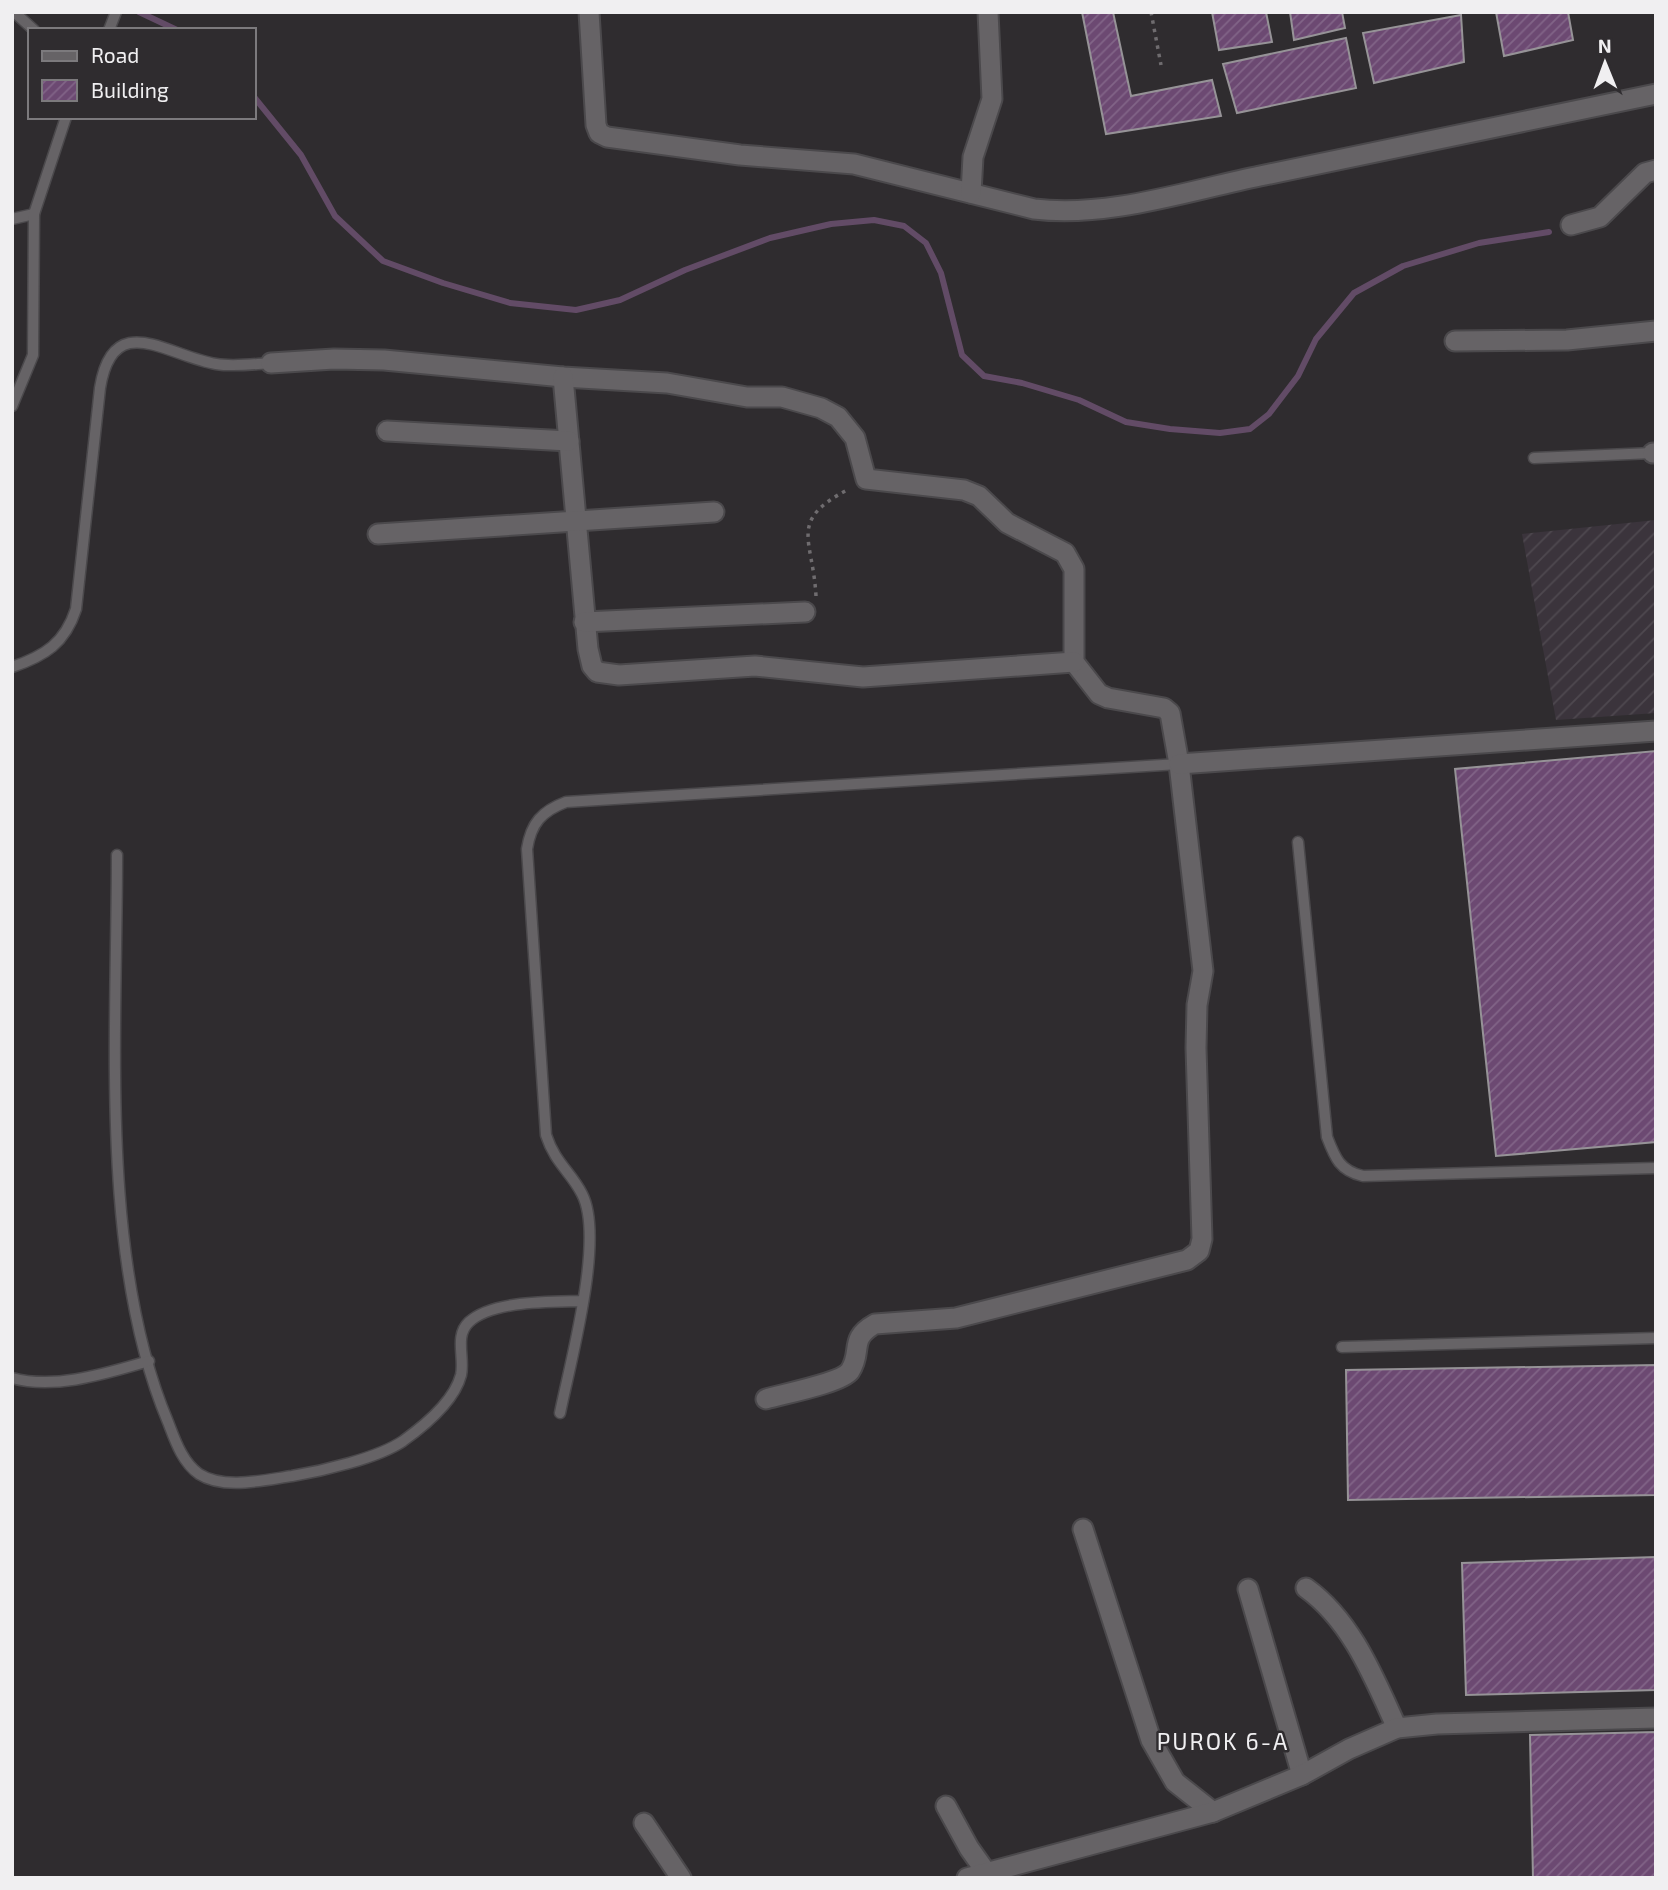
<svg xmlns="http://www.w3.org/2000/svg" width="1668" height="1890" font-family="'Exo 2',sans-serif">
<defs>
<pattern id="industrial-furrows" width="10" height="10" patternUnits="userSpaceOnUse" patternTransform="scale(1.75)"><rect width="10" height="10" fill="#3b343c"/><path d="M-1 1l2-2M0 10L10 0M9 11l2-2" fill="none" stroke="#4e484f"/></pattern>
<pattern id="building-hatch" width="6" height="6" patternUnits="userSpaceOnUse" patternTransform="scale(1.75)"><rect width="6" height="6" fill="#6c4972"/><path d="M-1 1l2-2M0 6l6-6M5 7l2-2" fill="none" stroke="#816487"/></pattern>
</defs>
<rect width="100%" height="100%" fill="#2f2c2f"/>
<path fill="url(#industrial-furrows)" d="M1656,520V713L1556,720L1522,534Z"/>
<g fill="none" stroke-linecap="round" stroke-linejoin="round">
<g stroke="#624b66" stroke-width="6">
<path d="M139,12L177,30"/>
<path d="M254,97L301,155L335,216L383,261L443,283L510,303L576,310L620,300L685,270L770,238L831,224L874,220L904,226L926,243L941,273L962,355L984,376L1022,383L1079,400L1126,422L1170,429L1220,433L1250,429L1269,414L1298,376L1316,339L1354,293L1403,266L1479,243L1549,232"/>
</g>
</g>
<g fill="url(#building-hatch)" stroke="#969397" stroke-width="2">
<path d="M1082,12H1113L1131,96L1212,80L1221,116L1106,134Z"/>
<path d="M1212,12H1266L1272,42L1219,50Z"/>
<path d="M1290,12H1342L1345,28L1294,40Z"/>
<path d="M1496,12H1568L1573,40L1504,56Z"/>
<path d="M1461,15L1464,62L1374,83L1363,33Z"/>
<path d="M1346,38L1356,88L1237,113L1223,64Z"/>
<path d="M1656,751V1142L1496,1156L1455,769Z"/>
<path d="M1656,1365V1495L1348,1500L1346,1370Z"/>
<path d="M1656,1557V1690L1466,1695L1462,1563Z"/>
<path d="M1656,1732V1878H1533L1530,1735Z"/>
</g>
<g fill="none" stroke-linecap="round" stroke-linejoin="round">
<defs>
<g id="service">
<path d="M14,12L34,30"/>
<path d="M109,30L116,12"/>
<path d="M12,219L34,214"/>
<path d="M12,406L33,355L34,214L66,117"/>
<path d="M1534,458L1653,453"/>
<path d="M12,667C45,656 65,643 76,609L100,388C113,308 167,356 216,364C234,367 253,364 271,363"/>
<path d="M1298,842L1327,1137C1335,1158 1340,1171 1363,1176L1656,1168"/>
<path d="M117,855C117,1031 99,1259 168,1422C175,1440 182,1462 199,1474C224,1490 264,1480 292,1476C322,1471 378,1458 403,1441C424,1426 454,1402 461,1375C465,1358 454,1336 469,1322C493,1300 552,1302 583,1301"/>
<path d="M1342,1347L1656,1338"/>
<path d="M12,1378C56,1390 107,1373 149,1361"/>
<path d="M560,1413C570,1363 605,1238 582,1194C571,1172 555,1163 546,1135L527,849C531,823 542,811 566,802L1179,764"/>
</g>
<g id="minor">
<path d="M589,12L596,125L599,133L607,137L740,155L854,164L1034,209C1108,218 1187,191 1260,176C1392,149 1524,122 1656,94"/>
<path d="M971,193L973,157L992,99L988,12"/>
<path d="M1571,225L1600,217L1645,173L1656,170"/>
<path d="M1455,341L1567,340L1656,331"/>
<path d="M271,363L334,359L384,360L563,377L667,383L747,397H782L821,408L838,417L855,438L866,479L964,490L979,496L1007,523L1065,553L1074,569V662L1099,694L1108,698L1164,708L1170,713L1179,764L1203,971L1197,1005L1196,1048L1202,1239L1199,1251L1187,1260L956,1318L875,1324C848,1339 863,1351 850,1371C841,1383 783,1394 766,1399"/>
<path d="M563,377L588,649L592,666L597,672L619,675L755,666L863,677L1074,662"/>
<path d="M387,431L569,441"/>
<path d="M1653,453H1656"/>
<path d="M378,534L714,512"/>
<path d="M584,622L805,612"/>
<path d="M1179,764L1656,731"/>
<path d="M1083,1529L1151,1740L1175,1782L1213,1812"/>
<path d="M1306,1588C1352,1621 1374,1678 1397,1728"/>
<path d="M1248,1589L1302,1775"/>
<path d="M946,1806L969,1848L986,1872"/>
<path d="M644,1823L681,1878"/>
<path d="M967,1878L1213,1812L1302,1775L1349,1749L1397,1728L1437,1724L1656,1718"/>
</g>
</defs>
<use href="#service" stroke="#4b494c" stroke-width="13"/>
<use href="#minor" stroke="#4b494c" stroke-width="23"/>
<g stroke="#6f6c6f" stroke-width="3.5" stroke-dasharray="3.5 5" stroke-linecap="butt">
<path d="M1151,12L1161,65"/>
<path d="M816,596C813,538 787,521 849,489"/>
</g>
<use href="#service" stroke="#666366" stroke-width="10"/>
<use href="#minor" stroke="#666366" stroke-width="19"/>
</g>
<g text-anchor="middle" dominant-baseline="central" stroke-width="5" stroke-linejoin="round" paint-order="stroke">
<g font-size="23" letter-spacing="2" fill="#f0eff1" stroke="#2f2c2f">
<text x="1223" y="1741">PUROK 6-A</text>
</g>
</g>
<rect width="1668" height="1890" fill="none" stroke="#f0eff1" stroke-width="28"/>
<rect x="28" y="28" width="228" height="91" fill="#2f2c2f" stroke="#7c7a7d" stroke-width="2"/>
<rect x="42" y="51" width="35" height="10" fill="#666366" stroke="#7c7a7d" stroke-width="2"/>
<text x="91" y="63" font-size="21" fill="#f0eff1">Road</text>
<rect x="42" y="80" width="35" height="21" fill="url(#building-hatch)" stroke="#7c7a7d" stroke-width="2"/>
<text x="91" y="98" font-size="21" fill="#f0eff1">Building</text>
<g transform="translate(1605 63) rotate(359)" stroke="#2f2c2f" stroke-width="5" paint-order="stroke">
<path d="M0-5L12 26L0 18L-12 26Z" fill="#f0eff1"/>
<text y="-10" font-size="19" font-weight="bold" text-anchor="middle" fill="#f0eff1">N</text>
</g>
</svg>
